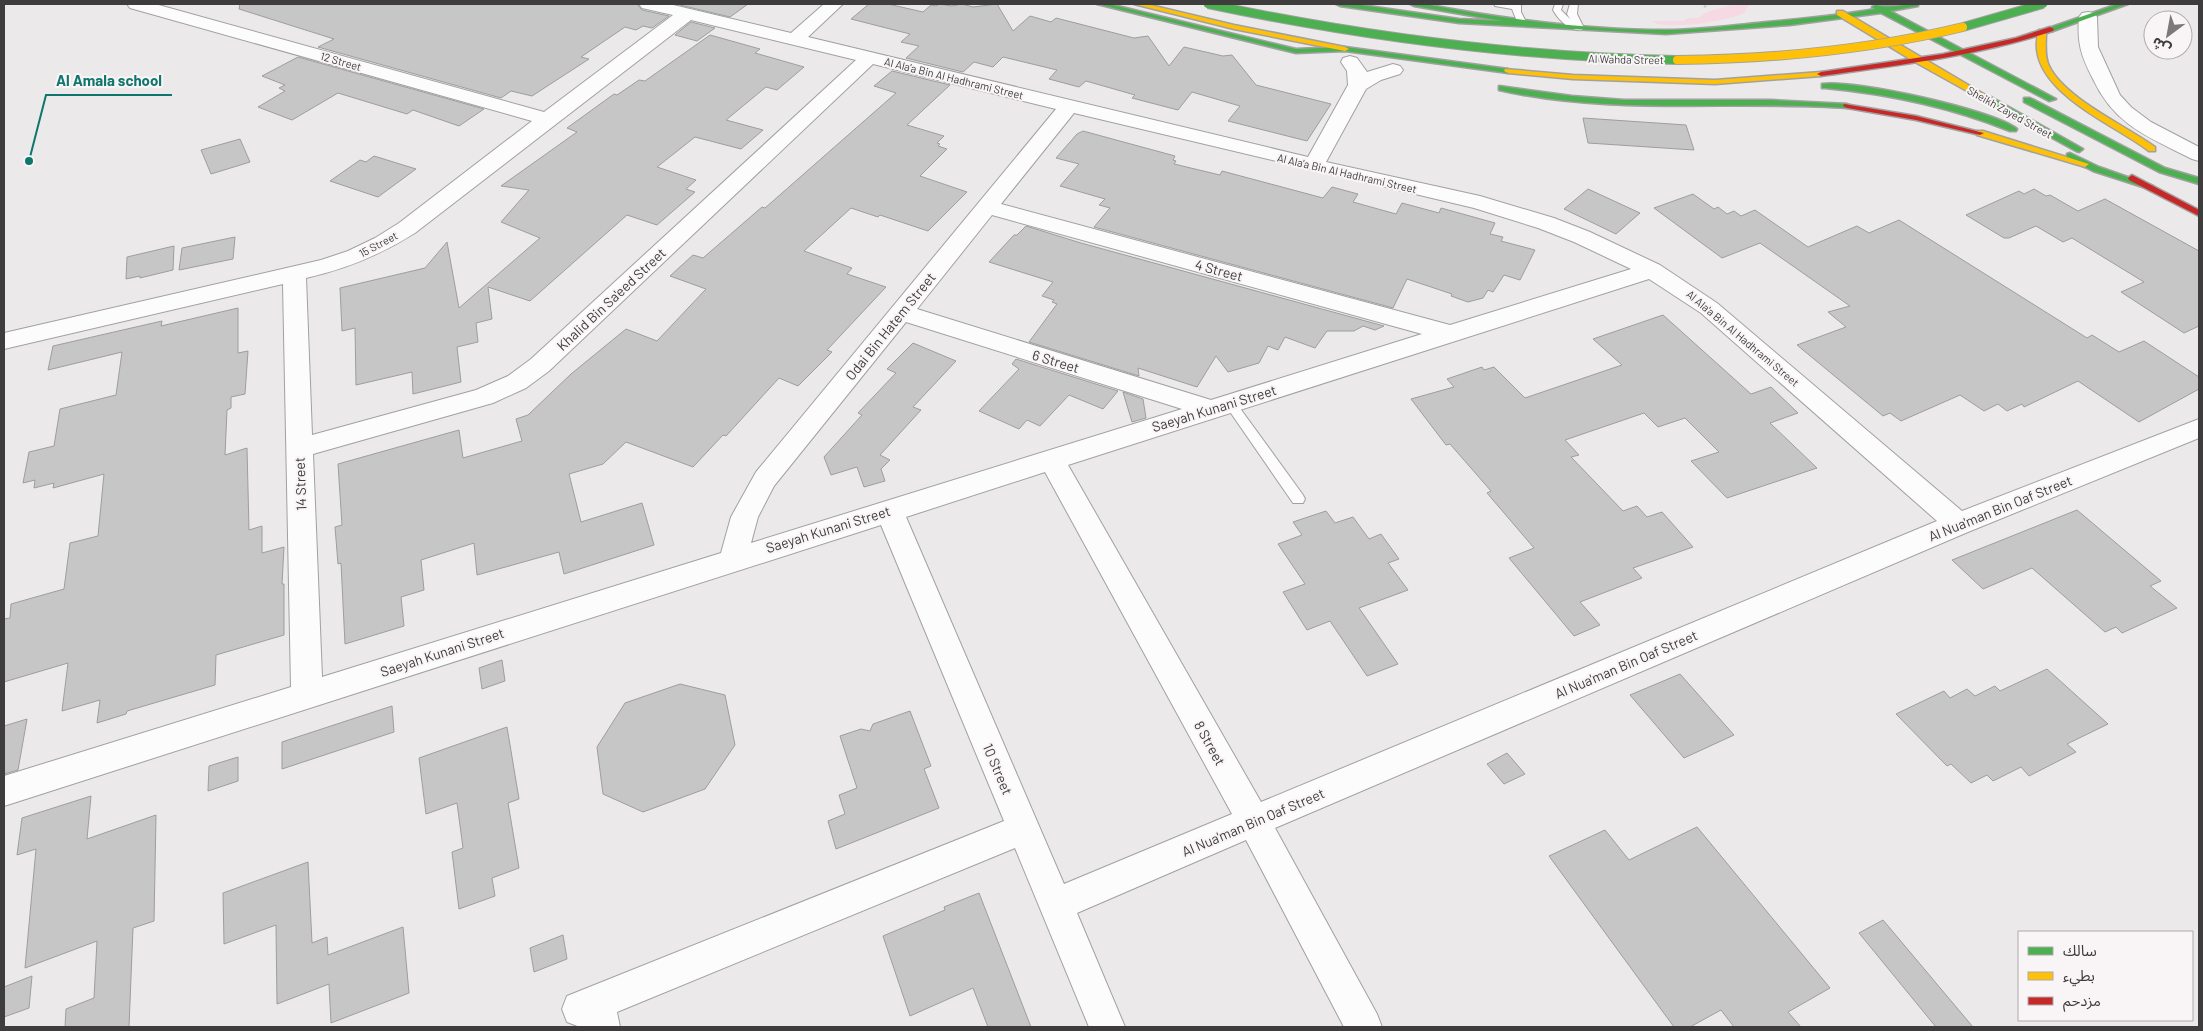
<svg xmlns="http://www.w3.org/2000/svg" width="2203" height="1031" font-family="Barlow,'Noto Sans Arabic',sans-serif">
<rect width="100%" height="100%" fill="#ebe9ea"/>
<path fill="#f6d9e2" d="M1735,4H1749L1744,13C1729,21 1664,31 1652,21H1684L1688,18H1698L1707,12Z"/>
<g fill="#c7c6c7" stroke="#9e9e9e">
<path d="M240,4H637L642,10L669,16L652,28L643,26L636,30L625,27L581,57L589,59L532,96L511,91L501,98L318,47L334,39L239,9Z"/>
<path d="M676,4H748L730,17Z"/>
<path d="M869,4H888L923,12L931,5L936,6L939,4L952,6L962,4L973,7L997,4L1013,31L1030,16L1051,22L1056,18L1134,38L1148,36L1169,66L1184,47L1223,56L1232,55L1256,85L1331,104L1307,141L1228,121L1240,106L1192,92L1178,110L1132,98L1135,95L1086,81L1079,87L1049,79L1057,70L1003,57L993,67L974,62L963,72L906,58L919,46L901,42L910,34L851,19Z"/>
<path d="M691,22L715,28L697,41L675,35Z"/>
<path d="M710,35L760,49L755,53L804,67L777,90L766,87L726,120L763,130L741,149L695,137L657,167L696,180L686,189L695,192L657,225L627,215L530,301L488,287L492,319L476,323L478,342L457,347L461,382L413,394L412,372L356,385L355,328L342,331L340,288L425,268L447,242L459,308L540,238L501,222L529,190L501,186L577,132L567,128L614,94L617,95L639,80L645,81Z"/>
<path d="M298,57L484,109L459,126L413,110L407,114L338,93L292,120L258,107L285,91L279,88L285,85L262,76Z"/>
<path d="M892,71L950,85L907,125L944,136L937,143L940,144L938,146L947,149L920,176L967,192L928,231L880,215L878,217L851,208L804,251L852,268L847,274L886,287L827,350L832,352L798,386L779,378L726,436L723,435L693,467L626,442L603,464L569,474L581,522L642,503L654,545L564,574L559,552L477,575L474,543L421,560L424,590L401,597L404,626L345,644L341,563L338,564L335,527L342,525L338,464L459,430L463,458L522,441L516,419L528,415L571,374L626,329L657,341L706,289L670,276L693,255L703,258L762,207L765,208L896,93L874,86Z"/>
<path d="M1583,118L1686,125L1694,150L1588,143Z"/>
<path d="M1083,131L1175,156L1173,160L1176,161L1174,164L1220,175L1222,171L1323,198L1332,187L1358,194L1353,202L1396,214L1402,203L1439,213L1441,208L1495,223L1490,234L1503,237L1501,241L1535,250L1520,280L1504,275L1493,292L1488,290L1483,298L1468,302L1451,296L1452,294L1407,279L1393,308L1094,227L1110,208L1099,205L1105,199L1060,186L1079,164L1056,158L1077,134Z"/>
<path d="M240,139L250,162L211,174L201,150Z"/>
<path d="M374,156L416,169L378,197L330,181L360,160L366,162Z"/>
<path d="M1588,189L1640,213L1616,234L1564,209Z"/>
<path d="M2034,189L2046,196L2050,195L2078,211L2105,199L2199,251V326L2184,333L2121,292L2144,282L2072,238L2063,242L2036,226L2009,238H2004L1966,215L2019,191L2024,194Z"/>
<path d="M1693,194L1714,209L1718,207L1727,214L1734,211L1741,216L1755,210L1808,247L1857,226L1869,233L1899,220L2087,338L2092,335L2119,352L2144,341L2199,377V389L2139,422L2078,381L2024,407L2022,404L2007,411L1998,404L1984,411L1960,395L1901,421L1890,413L1883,416L1797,345L1846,327L1828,312L1850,306L1760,243L1722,258L1654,208Z"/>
<path d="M1026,226L1081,243L1384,326L1375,330L1363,326L1354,331H1327L1315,348L1285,337L1278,350L1268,346L1259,363L1228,372L1216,356L1197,387L1138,368L1139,376L1029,342L1057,304L1052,302L1054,300L1042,296L1053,282L989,262L1014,235H1017Z"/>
<path d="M235,237L233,259L179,270L182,248Z"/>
<path d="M174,246L173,270L140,278V276L126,279L127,257Z"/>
<path d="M238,308V353L248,351L245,394L231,397V408L227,410L225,455L247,448L249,530L262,526V553L284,547L282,584H284V635L216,655L215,685L127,711L126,714L97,723L100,700L62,711L68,663L4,682V619L10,618L11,604L64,589L70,543L98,536L104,474L53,488L54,483L34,488L35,480L23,483L29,452L54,446L60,409L116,395L122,352L48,370L53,346L162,321L161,326Z"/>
<path d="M1663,315L1751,394L1771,387L1798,413L1770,423L1817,468L1727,498L1691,461L1719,452L1685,418L1658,427L1644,413L1565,440L1579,455L1571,457L1623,511L1637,506L1647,517L1662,512L1693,547L1633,568L1642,578L1580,602L1600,625L1574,636L1509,558L1534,548L1487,493L1491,491L1450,444L1446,445L1411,399L1454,387L1447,379L1482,367L1484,370L1494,367L1525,398L1622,365L1593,339Z"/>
<path d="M913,343L956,361L913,407L921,410L880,455L890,460L881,469L885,481L864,487L857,467L831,475L824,457L862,415L858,413L896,373L887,369Z"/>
<path d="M1016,359L1118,391L1103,409L1069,395L1040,426L1027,420L1019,429L979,411L1019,369L1012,364Z"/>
<path d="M1123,392L1143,399L1146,418L1132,422Z"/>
<path d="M2077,510L2161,581L2150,586L2177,608L2122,633L2116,627L2105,632L2032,568L1983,589L1952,560Z"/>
<path d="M1326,511L1335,523L1353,517L1369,539L1381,534L1399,559L1388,563L1408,590L1359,608L1398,664L1367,676L1330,621L1307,630L1283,592L1305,584L1278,544L1302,535L1293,522Z"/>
<path d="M502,660L505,681L482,689L479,668Z"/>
<path d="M2047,669L2108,724L2067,744L2076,752L2029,776L2021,767L1993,781L1987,775L1971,783L1951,764L1947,766L1896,714L1944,691L1950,698L1967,689L1975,696L1995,686L2000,691Z"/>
<path d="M1680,674L1734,735L1684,758L1630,695Z"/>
<path d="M680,684L725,695L735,745L705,789L643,812L603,794L597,747L625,703Z"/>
<path d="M392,706L394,732L282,769V742Z"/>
<path d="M910,711L931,766L924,769L939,808L836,849L828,821L845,814L839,795L857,788L840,736L861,729L870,731L873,724Z"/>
<path d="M27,719L18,770L4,774V726Z"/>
<path d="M507,727L519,799L508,803L519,868L492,878L495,896L459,909L452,852L463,848L457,803L426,814L419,758Z"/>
<path d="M1507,753L1525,774L1504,784L1487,764Z"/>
<path d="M238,757V781L208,791L209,766Z"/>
<path d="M91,796L87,839L156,815L154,921L133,928L129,1027H65L66,1009L94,998L97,941L25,968L36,849L17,855L22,818Z"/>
<path d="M1697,827L1830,988L1788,1012L1801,1027H1734L1721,1010L1690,1027H1674L1549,856L1605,830L1629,860Z"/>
<path d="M308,862L312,943L327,937L328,955L403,927L409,993L331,1023L329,984L277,1004L276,925L224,944L223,893Z"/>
<path d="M979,893L1031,1027H988L973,988L910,1016L883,936L945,910L944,907Z"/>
<path d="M1883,920L1973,1027H1936L1859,933Z"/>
<path d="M563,935L567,959L534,972L530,948Z"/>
<path d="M32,976L29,1008L4,1017V987Z"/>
</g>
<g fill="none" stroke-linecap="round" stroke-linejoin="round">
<defs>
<g id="lane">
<path d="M1494,4H1521V12L1526,22L1524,24H1518L1512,9L1495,6Z"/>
<path d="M1555,4H1563L1561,10L1570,19L1567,14L1570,4H1578L1577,14L1584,28L1582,30C1570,32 1558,19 1553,10Z"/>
<path d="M1230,399L1234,400L1303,495L1305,499L1303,503H1293L1226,406L1224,403Z"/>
</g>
<g id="street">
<path d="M127,4H155L544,112L673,15L642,8L639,4H669L791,33L824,4H843L808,37L1308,157L1348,85L1347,71L1341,62L1343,58L1350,56L1357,58L1367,72L1393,64L1400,66L1403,70L1400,74L1381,80L1366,89L1326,162L1480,196L1554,218L1590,232L1660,265L1717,303L1962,511L2199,419V438L1968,532L1275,828L1377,1014L1382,1027H1344L1246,840L1077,913L1125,1027H1089L1015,848L617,1012L620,1027H580L567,1022L562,1009L567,996L1004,821L881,525L4,806V776L291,687L283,284L4,349V333L321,260L348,251L375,238L399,223L532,121L130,8ZM691,20L856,60L531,359L508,376L476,390L312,435L306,278C346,269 380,255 415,233ZM873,64L1056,109L756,472L731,517L721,553L322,677L313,454L493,403L526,388L549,371ZM1074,113L1474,208L1538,228L1574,242L1631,269L1450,325L1001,204ZM992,215L1422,334L1211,400L917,309ZM1649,279L1701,313L1937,521L1261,802L1068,465ZM906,322L1182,409L751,543L758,517L774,486ZM1045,472L1232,814L1064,884L906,517Z"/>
<path d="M2088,12L2094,13L2097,17L2098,47L2120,95L2131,107L2151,122L2199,147V161L2192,159C2149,137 2115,126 2093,79C2081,56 2077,43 2079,17L2082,13Z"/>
</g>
<g id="fast">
<path d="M1097,4H1109L1296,49L1345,47L1508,69L1512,71L1508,73L1345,51L1296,53Z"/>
<path d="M1336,4H1354L1459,19L1502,21L1414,6L1410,4H1424C1504,19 1585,30 1667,30C1697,30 1727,26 1758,23C1797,19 1836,16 1875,9L1872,7L1876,5C1889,9 1904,4 1918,4V6L1890,11L2056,99L2049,101L1881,13L1790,25L1666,34L1459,23L1340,6Z"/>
<path d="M2118,4H2128L2053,31L2046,29Z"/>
<path d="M1822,84C1853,79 1994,110 2017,129L2016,131H2010C1950,107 1889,94 1825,88H1822Z"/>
<path d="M1499,86L1572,96L1624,100H1770L1847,104L1851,106L1847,108C1731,100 1613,116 1499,90Z"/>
<path d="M1985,97H1991L2083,149L2079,152L2076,151L1985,101Z"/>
<path d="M2024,98H2030L2165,168L2199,178V184L2159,172L2024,102Z"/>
<path d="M2070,153L2099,167L2153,186L2149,189L2146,188L2093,171L2067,158V154Z"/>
</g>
<g id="slow">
<path d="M1134,4H1146L1234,25L1345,47L1349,49L1345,51L1234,29Z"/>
<path d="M1837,11H1843L1992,99L1985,101L1915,62L1837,15Z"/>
<path d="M2039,30L2046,32C2046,43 2044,56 2049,66C2064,98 2126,126 2155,147V151H2149C2113,123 2021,88 2039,30Z"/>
<path d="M1505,69L1573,75L1715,80L1821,72L1825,74L1821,76L1715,84L1573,79L1508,73L1504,71Z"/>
<path d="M1977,131H1983L2089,164L2085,167L2082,166L1977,135Z"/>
</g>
<g id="jam">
<path d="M2050,27L2054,29L2053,31C1978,56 1899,65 1821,76L1817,74L1821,72L1943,54L2016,38Z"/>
<path d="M1844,104L1916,116L1984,133L1980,135L1916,120L1847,108L1843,106Z"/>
<path d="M2132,175L2199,210V216L2129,180L2128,178Z"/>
</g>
</defs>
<use href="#lane" stroke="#a2a1a1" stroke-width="2"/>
<use href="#street" stroke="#a2a1a1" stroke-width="2"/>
<use href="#fast" stroke="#a2a1a1" stroke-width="3"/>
<use href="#slow" stroke="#a2a1a1" stroke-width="3"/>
<use href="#jam" stroke="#a2a1a1" stroke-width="3"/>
<path stroke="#cacaca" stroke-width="2.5" stroke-dasharray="2.5 2.5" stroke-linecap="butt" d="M1704,7L1709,4"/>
<use href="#lane" fill="#fcfcfc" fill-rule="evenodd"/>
<use href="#street" fill="#fcfcfc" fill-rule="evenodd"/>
<use href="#fast" fill="#4caf50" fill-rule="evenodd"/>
<use href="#slow" fill="#ffc107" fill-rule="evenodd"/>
<use href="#jam" fill="#c62828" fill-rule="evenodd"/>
<defs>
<g id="fast-bridge">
<path d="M1208,4C1364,37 1517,57 1677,60"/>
<path d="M1963,27L2043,4"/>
</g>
<path id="slow-bridge" d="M1677,60C1774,59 1869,50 1963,27"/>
</defs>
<use href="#fast-bridge" stroke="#a2a1a1" stroke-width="10" stroke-linecap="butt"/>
<use href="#slow-bridge" stroke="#a2a1a1" stroke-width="10" stroke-linecap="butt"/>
<use href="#fast-bridge" stroke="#4caf50" stroke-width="8"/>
<use href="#slow-bridge" stroke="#ffc107" stroke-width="8"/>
</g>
<g text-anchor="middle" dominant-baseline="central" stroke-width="4" stroke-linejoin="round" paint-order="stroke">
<g font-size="11" fill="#3e3c3d" stroke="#f9f5f6">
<text transform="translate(1626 59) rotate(1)">Al Wahda Street</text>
<text transform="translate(341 61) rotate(16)">12 Street</text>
<text transform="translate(954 78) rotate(14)">Al Ala'a Bin Al Hadhrami Street</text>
<text transform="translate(2010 112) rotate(29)">Sheikh Zayed Street</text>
<text transform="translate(1347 173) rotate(13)">Al Ala'a Bin Al Hadhrami Street</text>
<text transform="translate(378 244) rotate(-28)">15 Street</text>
<text transform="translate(1743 338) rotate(40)">Al Ala'a Bin Al Hadhrami Street</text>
</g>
<g font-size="14" fill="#3e3c3d" stroke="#f9f5f6">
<text transform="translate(1219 270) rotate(15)">4 Street</text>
<text transform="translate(611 299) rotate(-43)">Khalid Bin Sa'eed Street</text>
<text transform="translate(890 326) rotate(-51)">Odai Bin Hatem Street</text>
<text transform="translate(1056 361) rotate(17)">6 Street</text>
<text transform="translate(1214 408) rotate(-17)">Saeyah Kunani Street</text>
<text transform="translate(300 484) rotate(-92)">14 Street</text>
<text transform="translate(2000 508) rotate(-22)">Al Nua'man Bin Oaf Street</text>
<text transform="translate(828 529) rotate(-17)">Saeyah Kunani Street</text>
<text transform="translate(442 652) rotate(-18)">Saeyah Kunani Street</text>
<text transform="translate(1626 664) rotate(-23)">Al Nua'man Bin Oaf Street</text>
<text transform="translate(1210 743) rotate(61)">8 Street</text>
<text transform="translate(998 769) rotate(67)">10 Street</text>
<text transform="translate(1253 822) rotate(-23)">Al Nua'man Bin Oaf Street</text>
</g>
</g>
<path fill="none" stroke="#0f766e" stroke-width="2" d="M29 161L46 95H172"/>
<circle fill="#0f766e" stroke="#f9f5f6" stroke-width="2" cx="29" cy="161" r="5"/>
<g font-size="15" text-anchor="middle" font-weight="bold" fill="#0f766e" stroke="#f9f5f6" stroke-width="4" stroke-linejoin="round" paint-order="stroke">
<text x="109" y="86">Al Amala school</text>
</g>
<rect width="2203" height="1031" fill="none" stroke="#3e3c3d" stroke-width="10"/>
<rect x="2018" y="931" width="175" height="90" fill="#f9f5f6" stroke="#aeabac"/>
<rect x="2028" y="947" width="25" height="8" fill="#4caf50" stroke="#aeabac"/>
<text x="2063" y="956" font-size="15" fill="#3e3c3d">سالك</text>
<rect x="2028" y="972" width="25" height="8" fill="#ffc107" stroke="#aeabac"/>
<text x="2063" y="981" font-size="15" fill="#3e3c3d">بطيء</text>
<rect x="2028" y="997" width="25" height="8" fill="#c62828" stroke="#aeabac"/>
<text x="2063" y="1006" font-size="15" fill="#3e3c3d">مزدحم</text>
<g transform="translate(2168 35) rotate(212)"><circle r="24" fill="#f9f5f6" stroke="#aeabac"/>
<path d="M0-4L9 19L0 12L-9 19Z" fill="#7b797a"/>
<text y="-8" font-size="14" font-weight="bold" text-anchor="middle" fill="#3e3c3d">ش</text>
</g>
</svg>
